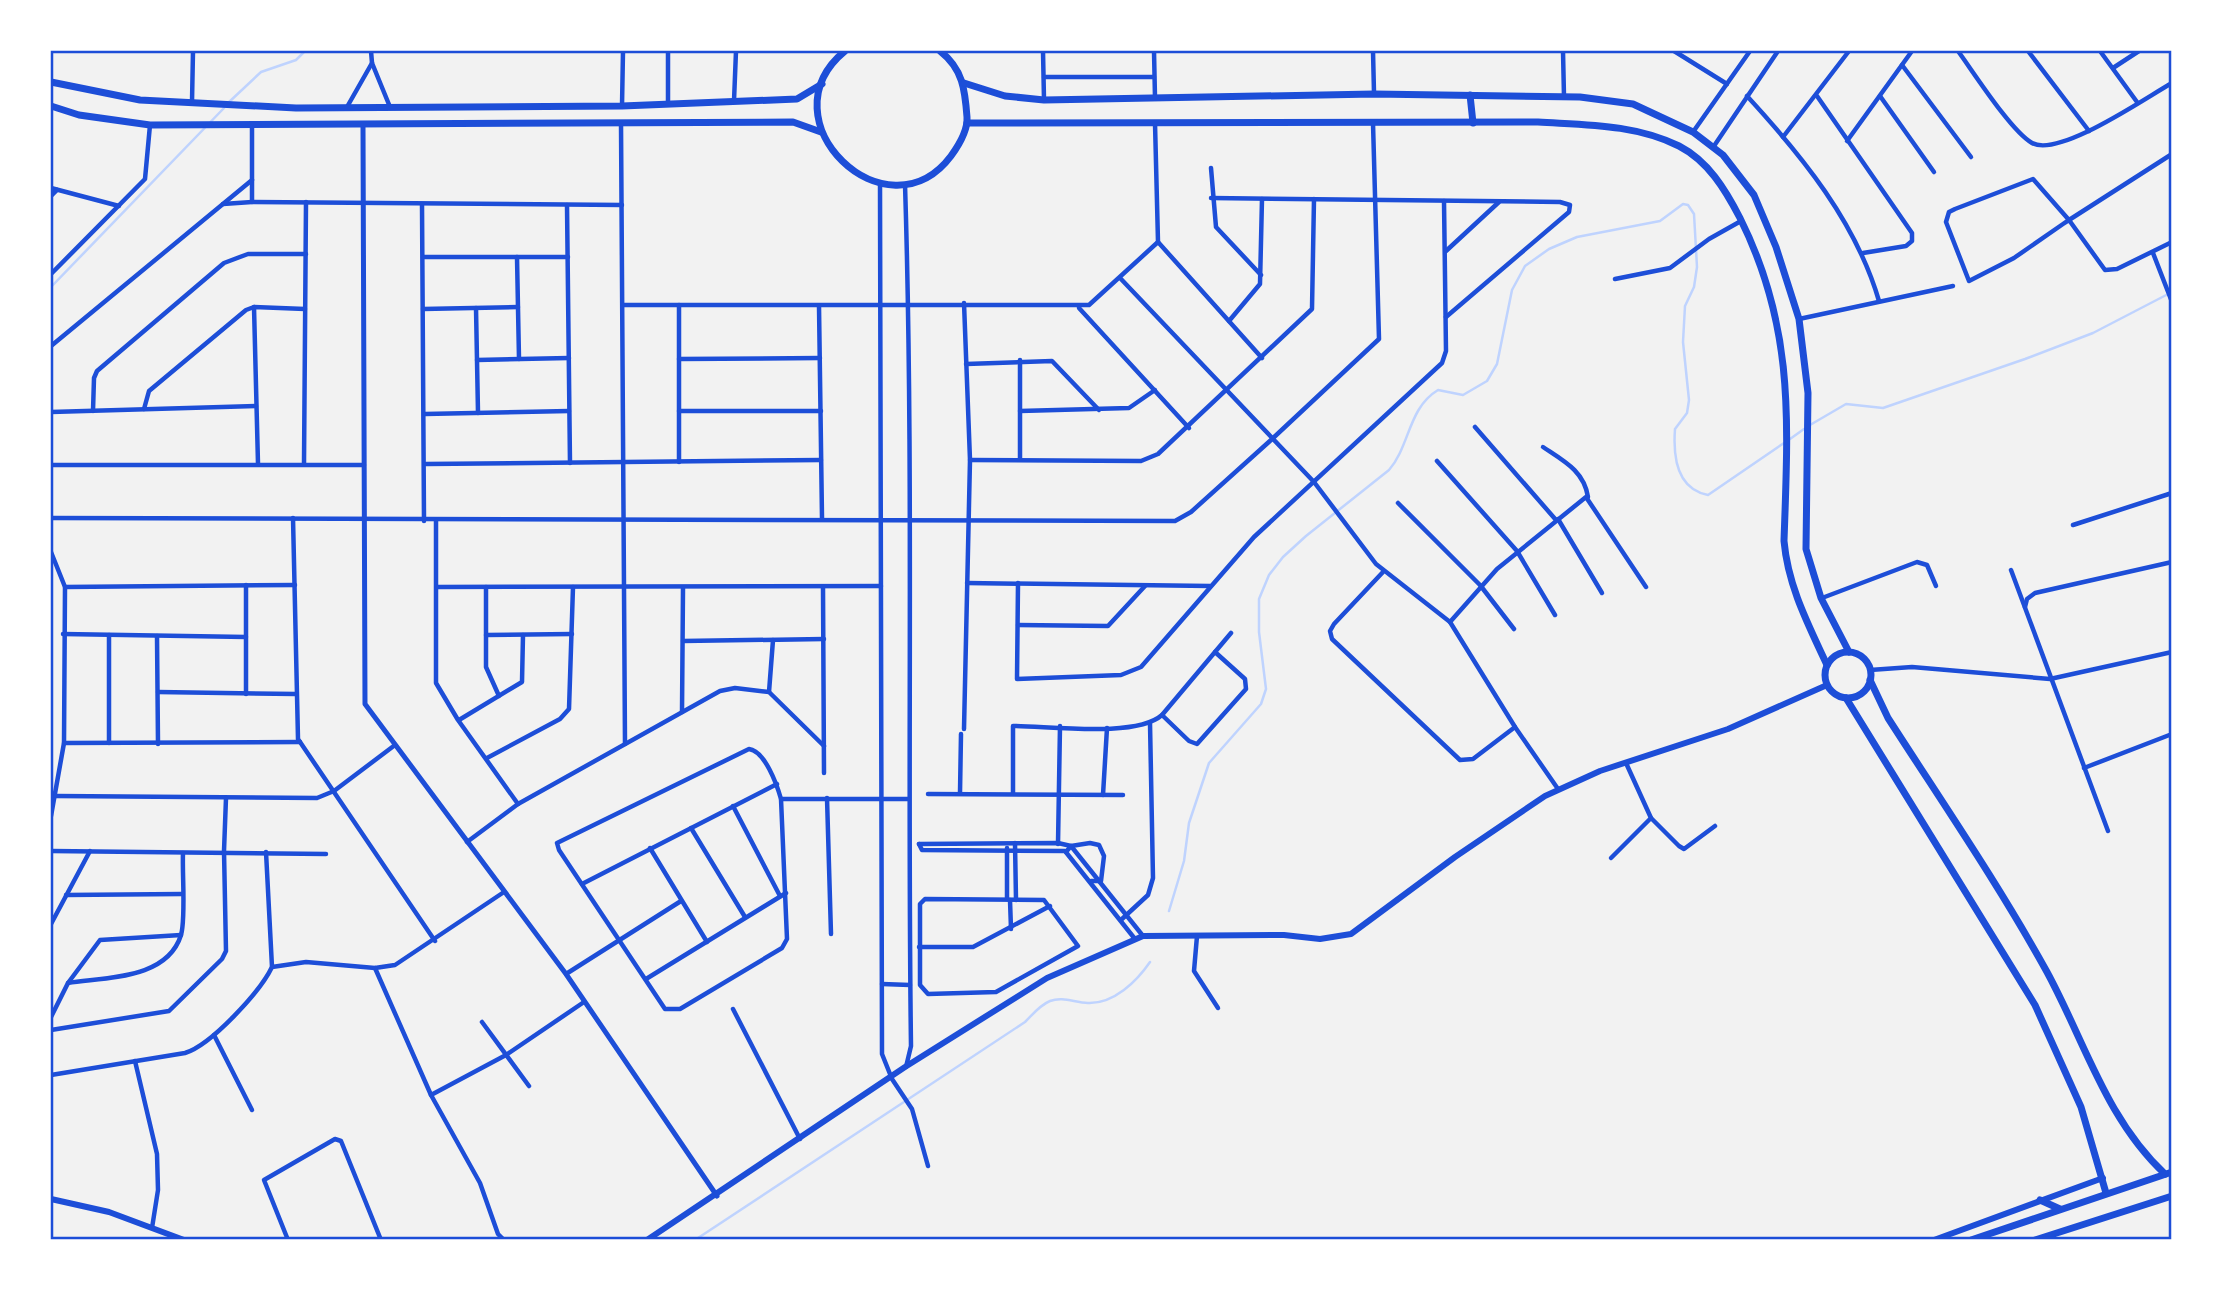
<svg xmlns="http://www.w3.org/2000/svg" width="2223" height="1291" font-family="Arial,sans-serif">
<rect width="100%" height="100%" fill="#f2f2f2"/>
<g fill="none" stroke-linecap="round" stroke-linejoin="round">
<g stroke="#bfd3fe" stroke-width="2.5">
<path d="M228,103L261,72L296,60L305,51"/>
<path d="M51,287L224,108"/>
<path d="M1810,425L1846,404L1883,408L2025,359L2093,333L2172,292"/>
<path d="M1790,439L1804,429"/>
<path d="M1169,911L1184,861L1189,823L1209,763L1261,704L1266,689L1259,632V599L1269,575L1283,557L1306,536L1389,470C1410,446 1408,408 1438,390L1463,395L1487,381L1497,364L1512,290L1525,266L1549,249L1577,237L1660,221L1683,204L1688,205L1694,214L1697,267L1694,287L1685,306L1683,342L1689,400L1687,413L1675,429C1673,456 1676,489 1708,495L1784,443"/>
<path d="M695,1240L1025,1022C1033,1014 1040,1005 1050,1001C1063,996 1075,1003 1088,1003C1114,1004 1137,981 1150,962"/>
</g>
<g stroke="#1d4ed8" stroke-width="4.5">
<path d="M371,51L372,63L390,107"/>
<path d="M1043,51L1044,100"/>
<path d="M1154,51L1155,98"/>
<path d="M1373,51L1374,93"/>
<path d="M1563,51L1564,97"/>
<path d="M1674,51L1727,84"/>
<path d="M1958,51C1974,73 2011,131 2032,143C2059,158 2145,98 2172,83"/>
<path d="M2028,51L2089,131"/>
<path d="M2100,51L2137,102"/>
<path d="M1902,65L1971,157"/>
<path d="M2113,68L2139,51"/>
<path d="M1044,77H1154"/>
<path d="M1747,96C1802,156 1856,222 1879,301"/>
<path d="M1817,96L1912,233V241L1906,246L1863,253"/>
<path d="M1880,96L1934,172"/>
<path d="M734,101L736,51"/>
<path d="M192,102L193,51"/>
<path d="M668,103V51"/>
<path d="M622,106L623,51"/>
<path d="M347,107L372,63"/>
<path d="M621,123L625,744"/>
<path d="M252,125V202"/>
<path d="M1693,132L1750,51"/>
<path d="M1783,137L1849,51"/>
<path d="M1847,141L1912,51"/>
<path d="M1714,146L1778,51"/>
<path d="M2172,154L2069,220L2063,224L2014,258L1969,281L1946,222L1949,212L1955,209L2033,179L2069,220L2105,270L2117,269L2172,242"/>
<path d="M1211,168L1216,227L1261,275"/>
<path d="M880,183L882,1054L892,1079L912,1109L928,1166"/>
<path d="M905,184C914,471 907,759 911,1046L906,1067"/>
<path d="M51,188L119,206"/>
<path d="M51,196L57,190"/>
<path d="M1211,198L1560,202L1570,205L1569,212L1446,317"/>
<path d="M223,204L252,202L622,205"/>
<path d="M422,204L424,521"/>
<path d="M567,205L570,463"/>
<path d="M1158,242L1262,358"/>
<path d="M1446,251L1499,202"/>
<path d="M2153,253L2172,302"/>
<path d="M423,257H568"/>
<path d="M517,257L519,359"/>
<path d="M51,274L145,179L150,125"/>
<path d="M1121,279L1314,482L1376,564L1450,622L1515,727L1558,789"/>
<path d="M1615,279L1670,268L1709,239L1741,221"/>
<path d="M964,303L970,460L964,729"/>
<path d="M623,305H1089L1158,242L1155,123"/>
<path d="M679,305V462"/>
<path d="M819,306L822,518"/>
<path d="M254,307L258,464"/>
<path d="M476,308L478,413"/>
<path d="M1079,308L1189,428"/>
<path d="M423,309L518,307"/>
<path d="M1799,319L1953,286"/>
<path d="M1229,321L1260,284L1262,199"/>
<path d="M51,346L252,180"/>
<path d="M679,359L820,358"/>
<path d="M477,360L569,358"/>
<path d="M1020,360V459"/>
<path d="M966,364L1052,361L1099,410"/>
<path d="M144,409L149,391L246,310L254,307L305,309"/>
<path d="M93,411L94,378L97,371L224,263L248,254H306"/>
<path d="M679,411H821"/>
<path d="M1020,411L1129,408L1155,390"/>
<path d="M51,412L256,406"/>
<path d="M425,414L569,411"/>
<path d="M1475,427L1556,520"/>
<path d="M1543,447C1564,461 1584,471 1588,497"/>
<path d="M970,460L1141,461L1158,454L1312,309L1314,199"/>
<path d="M1437,461L1517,551L1555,615"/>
<path d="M304,464L306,202"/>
<path d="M426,464L821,460"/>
<path d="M51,465H364"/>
<path d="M1398,503L1480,585L1514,629"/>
<path d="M51,518L1175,521L1191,512L1271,440L1379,339L1373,123"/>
<path d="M293,518L298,739L435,941"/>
<path d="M1558,519L1602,593"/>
<path d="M436,521V683L458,720L518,804"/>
<path d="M2073,525L2172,493"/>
<path d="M51,552L65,587L64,743L51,816"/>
<path d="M2011,570L2108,831"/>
<path d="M1383,572L1334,624L1330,631L1332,639L1460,760L1473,759L1515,727"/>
<path d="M967,583L1210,586"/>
<path d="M1018,583L1017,679L1121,675L1141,667L1254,537L1442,363L1446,351L1444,201"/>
<path d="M246,585V694"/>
<path d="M65,587L295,585"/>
<path d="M437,587L881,586"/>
<path d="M486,587V667L499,696"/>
<path d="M823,587L824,773"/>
<path d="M1822,598L1917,562L1927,565L1936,586"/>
<path d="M2025,607L2027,599L2035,593L2172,562"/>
<path d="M1450,622L1497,569L1586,497L1646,587"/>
<path d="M1018,625L1108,626L1145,586"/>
<path d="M63,634L246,637"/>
<path d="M486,635L572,634"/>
<path d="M157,636L158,744"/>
<path d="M683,641L824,639"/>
<path d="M1870,670L1912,667L2050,679L2172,652"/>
<path d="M158,692L296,694"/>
<path d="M769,692L773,640"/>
<path d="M682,712L683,588"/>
<path d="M1162,715L1189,741L1197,744L1246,689L1245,679L1215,652"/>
<path d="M459,720L522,682L523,635"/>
<path d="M64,743L300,742"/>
<path d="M109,743V635"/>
<path d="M749,749C765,751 777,785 781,799L787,939L782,948L680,1009H665L559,850L557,843Z"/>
<path d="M487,758L560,719L569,709L573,587"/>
<path d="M1626,763L1651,818L1679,846L1684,849L1715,826"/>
<path d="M2084,768L2172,734"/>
<path d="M960,793L961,734"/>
<path d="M1013,793V726C1049,726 1136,738 1162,715L1231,633"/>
<path d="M928,794L1123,795"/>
<path d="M1103,795L1107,728"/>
<path d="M56,796L317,798L334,791L395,745"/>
<path d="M827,798L831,934"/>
<path d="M781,799H908"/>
<path d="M733,806L780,896"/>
<path d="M691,828L745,917"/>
<path d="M467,842L518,804L720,691L735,688L769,692L824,746"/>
<path d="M1015,843L1016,900"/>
<path d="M919,844L1058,843L1071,846L1143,936"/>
<path d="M919,844L922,850L1065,851L1135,939"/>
<path d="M1058,844L1060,726"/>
<path d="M650,848L707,942"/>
<path d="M51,851L326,854"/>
<path d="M1066,852L1071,846L1090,843L1099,845L1104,856L1101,881H1091"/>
<path d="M1611,858L1651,818"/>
<path d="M582,884L777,784"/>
<path d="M66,895L182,894"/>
<path d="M925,899L1044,900L1078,946L996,992L928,994L920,985V904Z"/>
<path d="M1007,899V848"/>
<path d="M1010,900L1011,929"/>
<path d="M1122,919L1148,895L1153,878L1150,723"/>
<path d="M51,924L90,851"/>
<path d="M1197,936L1194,971L1218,1008"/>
<path d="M919,947H973L1050,906"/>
<path d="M272,967L306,962L375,968L395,965L504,892"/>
<path d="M375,968L431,1095L480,1183L498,1234L504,1240"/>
<path d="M566,974L681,901"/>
<path d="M646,979L786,893"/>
<path d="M68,983C105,977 167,980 181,935C186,918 182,873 183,853"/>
<path d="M882,984L910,985"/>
<path d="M733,1009L800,1139"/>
<path d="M51,1017L68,983L100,940L181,935"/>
<path d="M482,1022L529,1086"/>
<path d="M51,1030L169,1011L222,959L226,951L224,851L226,798"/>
<path d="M214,1035L252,1110"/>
<path d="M135,1061L157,1154L158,1190L152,1228"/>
<path d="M51,1075L185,1053C211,1045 260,992 272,967L266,852"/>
<path d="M431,1095L506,1055L584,1002"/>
<path d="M288,1240L264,1180L335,1139L341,1141L381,1240"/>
</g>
<path stroke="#1d4ed8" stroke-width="5" d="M363,126L365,704L566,974L717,1196"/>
<g stroke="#1d4ed8" stroke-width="6">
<path d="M51,1199L109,1212L184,1240"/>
<path d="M503,1240H550"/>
<path d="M647,1240L905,1067L1047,978L1143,936L1284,935L1320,939L1351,934L1455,857L1545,796L1600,771L1728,729L1827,685"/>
<path d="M1934,1240L2103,1178"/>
</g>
<g stroke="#1d4ed8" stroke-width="7">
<path d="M845,51C761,120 887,241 951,156C959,145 968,131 967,117C965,90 963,69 940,51"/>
<path d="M51,82L140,100L296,108L622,106L797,99L822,84"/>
<path d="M964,83L1005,96L1044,100L1374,94L1580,97L1633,104L1693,132L1723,155L1754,195L1776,247L1799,319L1808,393L1806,549L1821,598L1849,652"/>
<path d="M1470,95L1473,123"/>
<path d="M51,106L79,115L150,125L793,122L821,132"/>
<path d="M967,123L1538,122C1585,125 1635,124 1679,146C1708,161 1725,189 1740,218C1795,328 1788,422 1784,541C1788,586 1808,624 1827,665"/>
<circle cx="1848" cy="675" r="23"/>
<path d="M1870,680L1888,718C1942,802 1999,885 2047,972C2085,1042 2106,1119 2165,1174"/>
<path d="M1846,698L2035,1005L2081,1107L2106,1193"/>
<path d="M2040,1200L2060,1209"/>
<path d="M1971,1240L2172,1172"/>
<path d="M2035,1240L2172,1196"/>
</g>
</g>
<rect width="2223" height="1291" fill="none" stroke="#ffffff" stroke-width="105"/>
<rect x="52" y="52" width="2118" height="1186" fill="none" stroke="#1d4ed8" stroke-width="2.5"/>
</svg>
